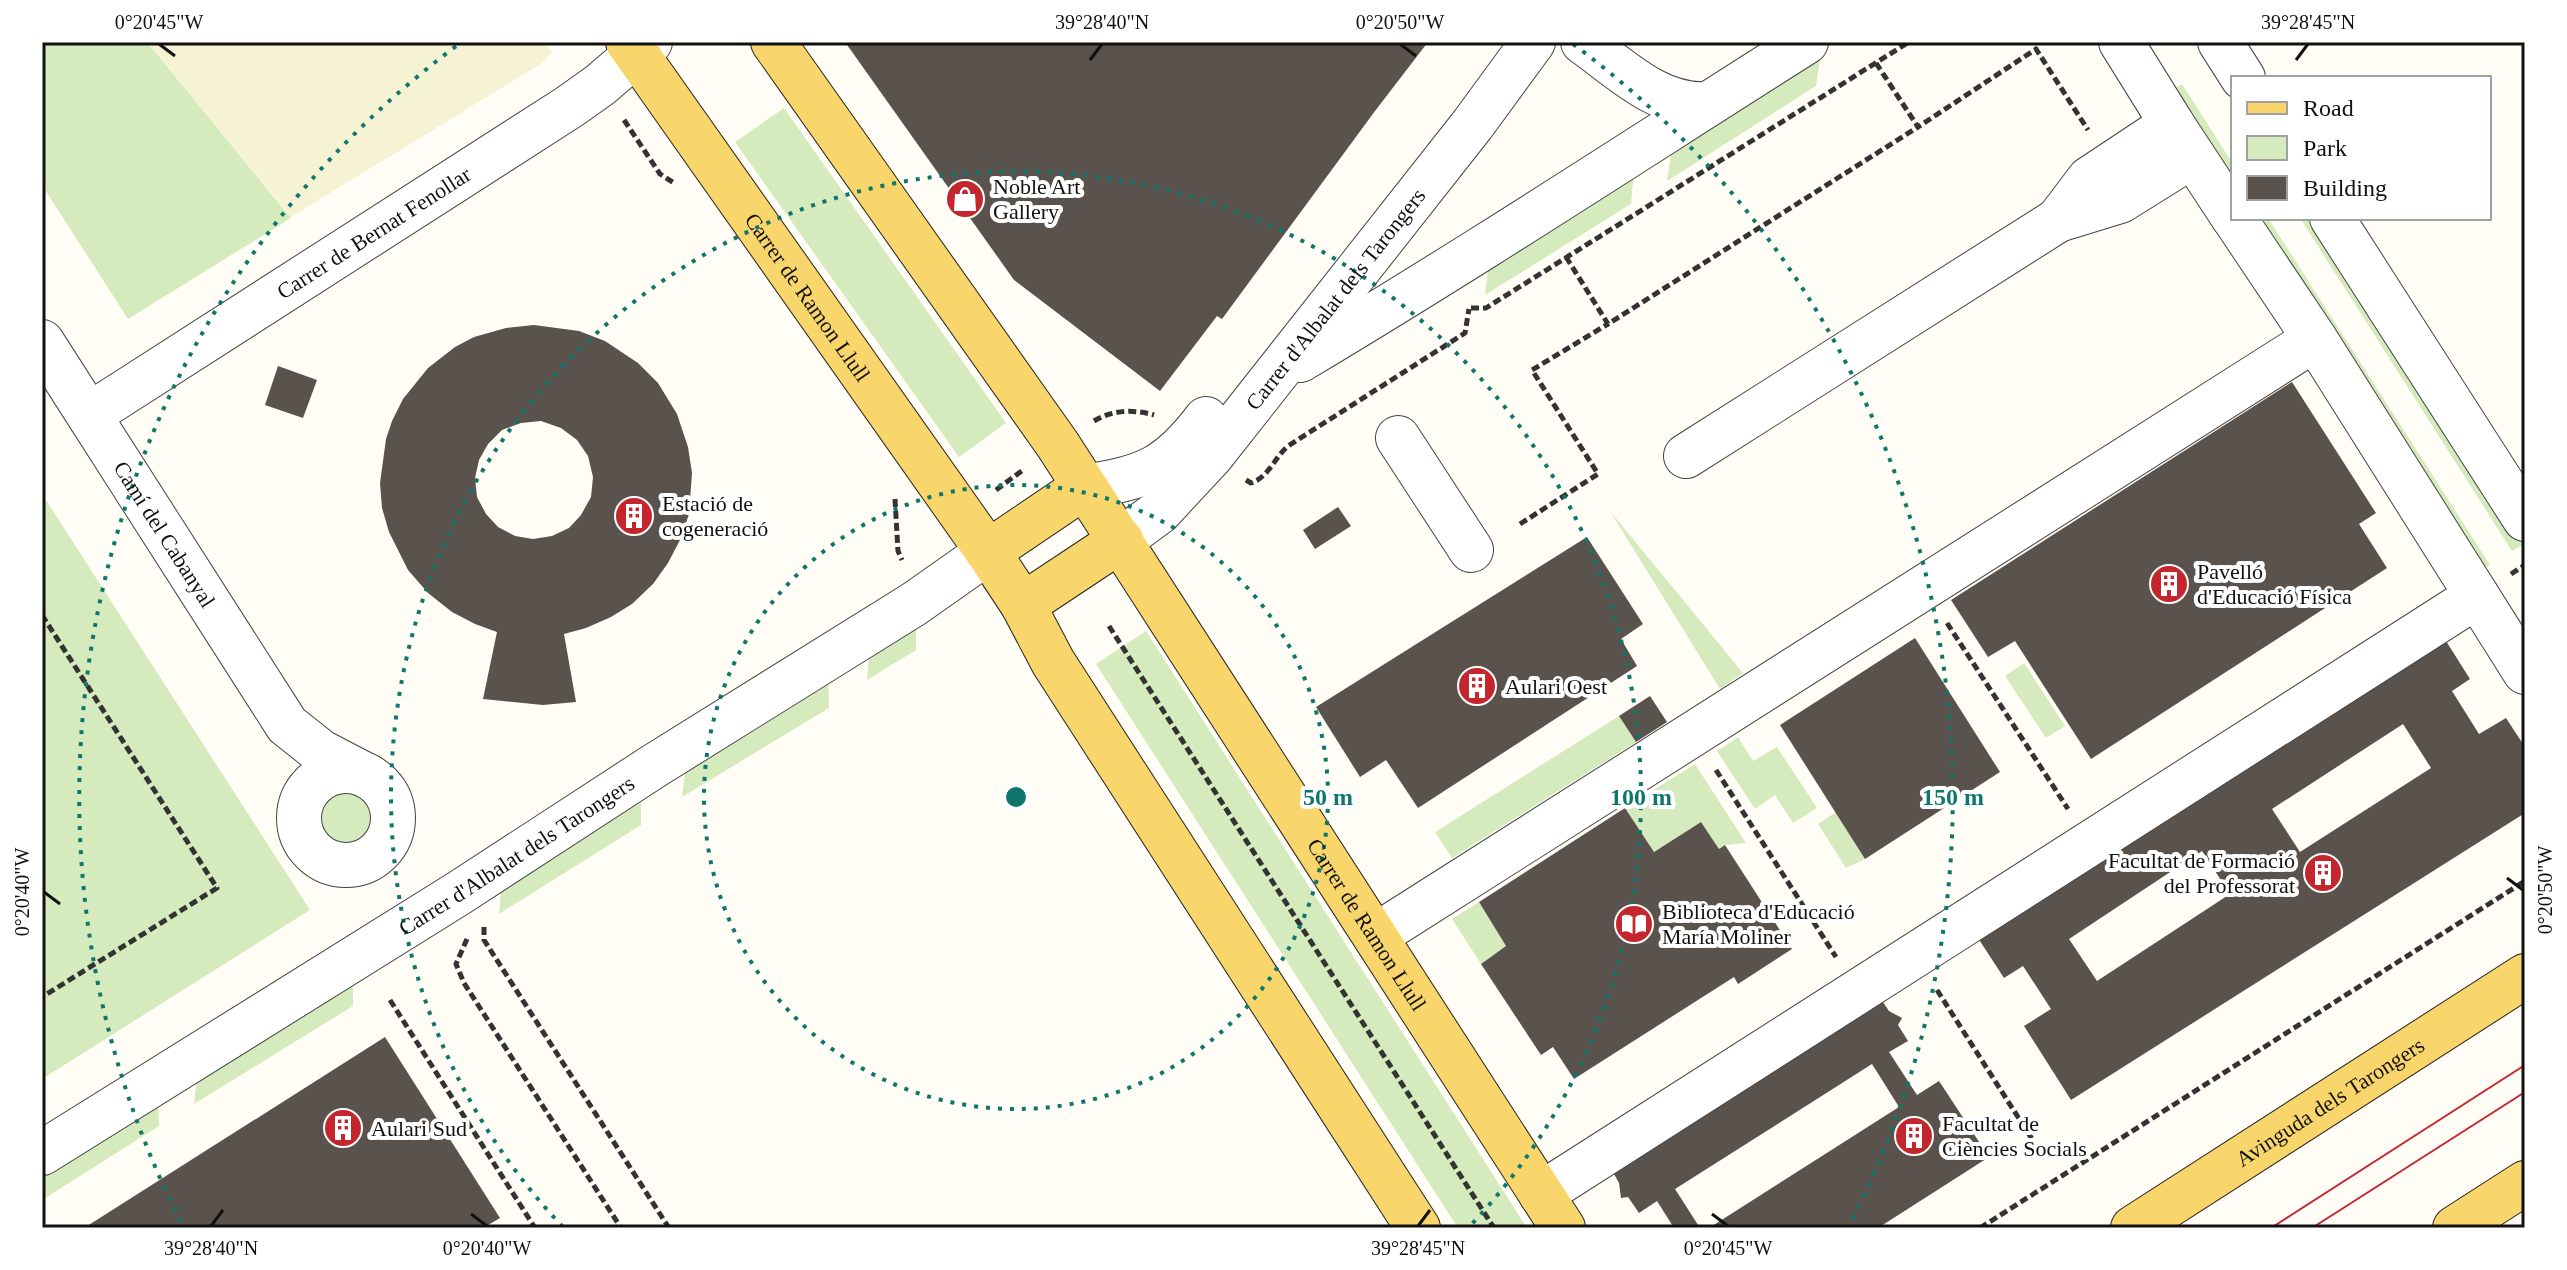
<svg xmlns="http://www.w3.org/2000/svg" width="2567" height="1270" font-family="'Times New Roman',serif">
<rect width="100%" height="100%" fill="#fffdf5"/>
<path fill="#f6f3d4" d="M147,42H544L552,52L542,63L291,217Z"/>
<g fill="#d5ebbd">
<path d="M42,42H147L291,218L128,319L42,185Z"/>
<path d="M1821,53L1816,86L1667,181L1672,148Z"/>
<path d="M2182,84L2233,164V197L2167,94Z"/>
<path d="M784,108L1006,423L959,457L735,142Z"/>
<path d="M1634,170L1631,204L1485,295L1489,262Z"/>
<path d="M2247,218H2268L2490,565L2475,575Z"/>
<path d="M2300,218H2321L2525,538V543L2512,551Z"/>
<path d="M42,494L310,910L42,1079Z"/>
<path d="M1610,511L1743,673L1720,689Z"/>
<path d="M916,617V650L867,680L870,646Z"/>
<path d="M1146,631L1527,1228H1458L1096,664Z"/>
<path d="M2024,663L2065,726L2046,738L2005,676Z"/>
<path d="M828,674L829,708L682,797L686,764Z"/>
<path d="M1619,716L1636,742L1452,858L1435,832Z"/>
<path d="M1738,737L1753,761L1777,747L1817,808L1793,823L1775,795L1755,809L1717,751Z"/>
<path d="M1695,764L1746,843L1725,845L1719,849L1701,822L1654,852L1625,808Z"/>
<circle cx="346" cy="819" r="33"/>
<path d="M641,792V825L499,914L502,879Z"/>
<path d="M1836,812L1865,859L1846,868L1818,824Z"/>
<path d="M1479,902L1506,946L1481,964L1452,919Z"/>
<path d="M353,972V1006L194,1104L198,1071Z"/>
<path d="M158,1093L159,1126L42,1200V1168Z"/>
</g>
<g fill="#5a524d" fill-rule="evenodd">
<path d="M845,42H1428L1375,111L1222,319L1217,316L1160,391L1014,280Z"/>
<path d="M534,325L579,331L605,341L638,363L658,383L677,414L688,447L692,473L689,514L681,538L668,563L653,584L632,604L611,617L586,628L564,634L576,702L543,705L483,699L497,632L475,624L452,612L428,593L408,570L389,532L382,508L380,483L386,439L392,421L403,399L428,368L455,347L474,337L506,328ZM541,421L561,428L577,440L588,456L593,477L591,497L581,515L569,528L552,536L533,539L515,536L498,527L486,514L477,497L475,478L479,460L488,444L502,430L521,423Z"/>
<path d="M278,366L317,380L303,418L265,405Z"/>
<path d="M2292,382L2376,513L2359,524L2387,568L2091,759L2015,641L1988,657L1951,600Z"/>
<path d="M1338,507L1351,526L1315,549L1303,530Z"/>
<path d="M1587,537L1643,624L1621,639L1637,666L1418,808L1386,760L1360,777L1316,707Z"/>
<path d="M1915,638L2000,772L1865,859L1780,725Z"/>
<path d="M2446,641L2470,679L2452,691L2479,734L2506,718L2525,747V813L2071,1100L2024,1026L2051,1009L2023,966L2004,978L1978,938ZM2403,724L2431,768L2300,852L2272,809ZM2202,851L2230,894L2097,981L2069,939Z"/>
<path d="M1650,696L1667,722L1636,742L1619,716Z"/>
<path d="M1625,808L1654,852L1701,822L1719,849L1725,845L1792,949L1738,984L1734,977L1574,1079L1553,1047L1541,1055L1481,964L1506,946L1479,902Z"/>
<path d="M1883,1002L1889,1011L1902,1018L1898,1025L1908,1041L1889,1052L1917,1095L1939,1081L1989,1157L1878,1228H1709L1899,1107L1872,1064L1675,1189L1700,1228H1674L1657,1201L1639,1213L1628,1197L1621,1198L1619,1183L1614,1174Z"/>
<path d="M385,1037L500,1218L483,1228H84Z"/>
</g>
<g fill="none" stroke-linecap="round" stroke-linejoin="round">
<defs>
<g id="minor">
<path d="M1583,42C1621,69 1658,107 1707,104"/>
<path d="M2121,42L2172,124L2233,217"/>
<path d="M2220,42L2243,78"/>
<path d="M2234,218L2315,339L2525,672"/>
<path d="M2332,218L2525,519"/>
<path d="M2058,220L2089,179L2172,124"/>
<path id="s1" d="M42,342L287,725L321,752L369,777"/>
<path d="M1300,360C1471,258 1637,149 1806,42"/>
<path id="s2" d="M89,415L569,107L600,85L650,42"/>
<path d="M1398,438L1471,550"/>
<path d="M1686,456L2058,220L2120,201L2192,156"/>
<path d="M1084,487C1146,477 1168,469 1206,419"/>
<path id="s3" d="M1121,540L1159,512L1212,455L1473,124L1533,42"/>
<circle cx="346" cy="818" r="47"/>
<path d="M1375,936L2315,339"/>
<path id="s4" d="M42,1153L459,893L654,766L914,604L988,552"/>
<path d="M1541,1194L2477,596"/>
</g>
<g id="major">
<path id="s5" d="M628,42L988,552L1023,605L1053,662L1418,1228"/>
<path id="s6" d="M773,42L1058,445L1563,1228"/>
<path d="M988,552L1084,487"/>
<path d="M1023,605L1121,540"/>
<path id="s7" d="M2133,1228L2525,976"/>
<path d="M2455,1228L2525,1183"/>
</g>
</defs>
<use href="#minor" stroke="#444" stroke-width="46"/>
<use href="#major" stroke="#222" stroke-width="46"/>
<g stroke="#333" stroke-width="5" stroke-dasharray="8 4" stroke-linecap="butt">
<path d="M1876,63L1918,127L2036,49L2088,130"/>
<path d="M624,120L660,174L674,183"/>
<path d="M1566,257L1608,324L1918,127"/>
<path d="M1471,308H1486L1909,42"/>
<path d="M1094,421C1112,410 1133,409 1154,415"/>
<path d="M1246,480L1251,483C1269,477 1274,458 1288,446L1465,333L1469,309"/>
<path d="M996,490L1023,470"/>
<path d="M895,499L898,551L902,560"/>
<path d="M1520,524L1598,474L1532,370L1608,324"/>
<path d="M2511,574L2525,565"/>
<path d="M42,615L217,888L42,997"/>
<path d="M1947,623L2068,809"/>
<path d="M1109,626L1494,1228"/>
<path d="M1716,770L1836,957"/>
<path d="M484,927V940L669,1228"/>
<path d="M467,939L456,964L464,983L621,1228"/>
<path d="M1937,990L2046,1161"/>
<path d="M390,1000L535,1228"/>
<path d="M1980,1228L2525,881"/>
</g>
<use href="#minor" stroke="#fff" stroke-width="44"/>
<use href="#major" stroke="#f9d66b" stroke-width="44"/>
<g stroke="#c4262e" stroke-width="2">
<path d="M2271,1228L2525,1065"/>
<path d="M2312,1228L2525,1092"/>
</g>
</g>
<path fill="none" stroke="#111" stroke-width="3" d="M159,44L175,56M1400,44L1416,56M1090,60L1102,44M2296,60L2308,44M2507,878L2523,890M44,892L60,904M471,1214L487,1226M1712,1214L1728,1226M211,1226L223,1210M1418,1226L1430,1210"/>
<g fill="none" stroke="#0f766e" stroke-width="4" stroke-dasharray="4 8">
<circle cx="1016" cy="797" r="312"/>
<path d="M563 1227A625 625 0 1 1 1469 1227"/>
<path d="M181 1222A937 937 0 0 1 459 44M1573 44A937 937 0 0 1 1851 1222"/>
</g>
<defs>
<symbol id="shop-disc" viewBox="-11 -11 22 22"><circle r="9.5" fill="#c4262e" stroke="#fff"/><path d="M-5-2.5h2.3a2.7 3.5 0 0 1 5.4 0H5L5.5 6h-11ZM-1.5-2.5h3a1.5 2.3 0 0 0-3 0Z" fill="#fff"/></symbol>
<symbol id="building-disc" viewBox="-11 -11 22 22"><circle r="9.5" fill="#c4262e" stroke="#fff"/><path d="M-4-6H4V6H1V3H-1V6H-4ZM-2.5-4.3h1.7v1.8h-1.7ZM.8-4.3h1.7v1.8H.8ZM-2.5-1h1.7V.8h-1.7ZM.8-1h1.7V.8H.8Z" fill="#fff"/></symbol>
<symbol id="library-disc" viewBox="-11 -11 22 22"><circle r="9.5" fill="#c4262e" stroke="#fff"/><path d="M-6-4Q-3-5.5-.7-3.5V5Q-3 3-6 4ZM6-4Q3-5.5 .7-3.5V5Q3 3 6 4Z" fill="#fff"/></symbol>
</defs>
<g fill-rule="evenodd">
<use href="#shop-disc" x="943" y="177" width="44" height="44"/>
<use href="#building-disc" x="612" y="494" width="44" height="44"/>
<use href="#building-disc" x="2147" y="562" width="44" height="44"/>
<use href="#building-disc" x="1455" y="664" width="44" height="44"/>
<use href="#building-disc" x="2301" y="851" width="44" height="44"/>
<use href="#library-disc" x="1612" y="902" width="44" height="44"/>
<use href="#building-disc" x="321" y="1106" width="44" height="44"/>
<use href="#building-disc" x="1892" y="1114" width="44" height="44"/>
</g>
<g text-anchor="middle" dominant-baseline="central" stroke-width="8" stroke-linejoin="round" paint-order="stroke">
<g font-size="22" fill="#111" stroke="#fff" text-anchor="start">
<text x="993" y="186">Noble Art<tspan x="993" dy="25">Gallery</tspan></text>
<text x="662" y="503">Estació de<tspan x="662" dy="25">cogeneració</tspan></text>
<text x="2197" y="571">Pavelló<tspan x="2197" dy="25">d'Educació Física</tspan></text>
<text x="1505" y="686">Aulari Oest</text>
<text x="2295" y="860" text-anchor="end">Facultat de Formació<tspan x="2295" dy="25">del Professorat</tspan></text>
<text x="1662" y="911">Biblioteca d'Educació<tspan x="1662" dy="25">María Moliner</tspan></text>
<text x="1942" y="1123">Facultat de<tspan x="1942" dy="25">Ciències Socials</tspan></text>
<text x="371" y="1128">Aulari Sud</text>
</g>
<g font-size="22" fill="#111" stroke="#fff">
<text stroke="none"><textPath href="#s2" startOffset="338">Carrer de Bernat Fenollar</textPath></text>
<text stroke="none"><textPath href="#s5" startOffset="312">Carrer de Ramon Llull</textPath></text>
<text stroke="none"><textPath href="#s3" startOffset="324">Carrer d'Albalat dels Tarongers</textPath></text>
<text stroke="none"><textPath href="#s1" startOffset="228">Camí del Cabanyal</textPath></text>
<text stroke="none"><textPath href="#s4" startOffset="560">Carrer d'Albalat dels Tarongers</textPath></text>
<text stroke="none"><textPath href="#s6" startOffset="1064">Carrer de Ramon Llull</textPath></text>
<text stroke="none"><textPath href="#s7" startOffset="234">Avinguda dels Tarongers</textPath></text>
</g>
</g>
<circle cx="1016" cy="797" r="12" fill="#0f766e" stroke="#fff" stroke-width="4"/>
<g font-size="24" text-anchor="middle" font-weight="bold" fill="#0f766e" stroke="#fff" stroke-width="8" stroke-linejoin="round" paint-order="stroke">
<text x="1328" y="805">50 m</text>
<text x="1641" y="805">100 m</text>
<text x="1953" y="805">150 m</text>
</g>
<rect width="2567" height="1270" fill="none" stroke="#ffffff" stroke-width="88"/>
<rect x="2231" y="76" width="260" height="144" fill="#ffffff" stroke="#a0a0a0" stroke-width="2"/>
<rect x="2247" y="102" width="40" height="12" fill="#f9d66b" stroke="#a0a0a0" stroke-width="2"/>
<text x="2303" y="116" font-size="24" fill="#111111">Road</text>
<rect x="2247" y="136" width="40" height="24" fill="#d5ebbd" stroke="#a0a0a0" stroke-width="2"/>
<text x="2303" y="156" font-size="24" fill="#111111">Park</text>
<rect x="2247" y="176" width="40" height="24" fill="#5a524d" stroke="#a0a0a0" stroke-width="2"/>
<text x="2303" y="196" font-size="24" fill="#111111">Building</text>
<rect x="44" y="44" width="2479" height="1182" fill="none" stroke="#111" stroke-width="3"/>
<g font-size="20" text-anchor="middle" fill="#111">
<text x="159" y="29">0°20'45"W</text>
<text x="1102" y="29">39°28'40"N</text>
<text x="1400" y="29">0°20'50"W</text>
<text x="2308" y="29">39°28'45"N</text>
<text transform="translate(2545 890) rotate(-90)" y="7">0°20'50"W</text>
<text transform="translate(22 892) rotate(-90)" y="7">0°20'40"W</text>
<text x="211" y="1255">39°28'40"N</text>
<text x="487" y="1255">0°20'40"W</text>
<text x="1418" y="1255">39°28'45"N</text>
<text x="1728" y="1255">0°20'45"W</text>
</g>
</svg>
